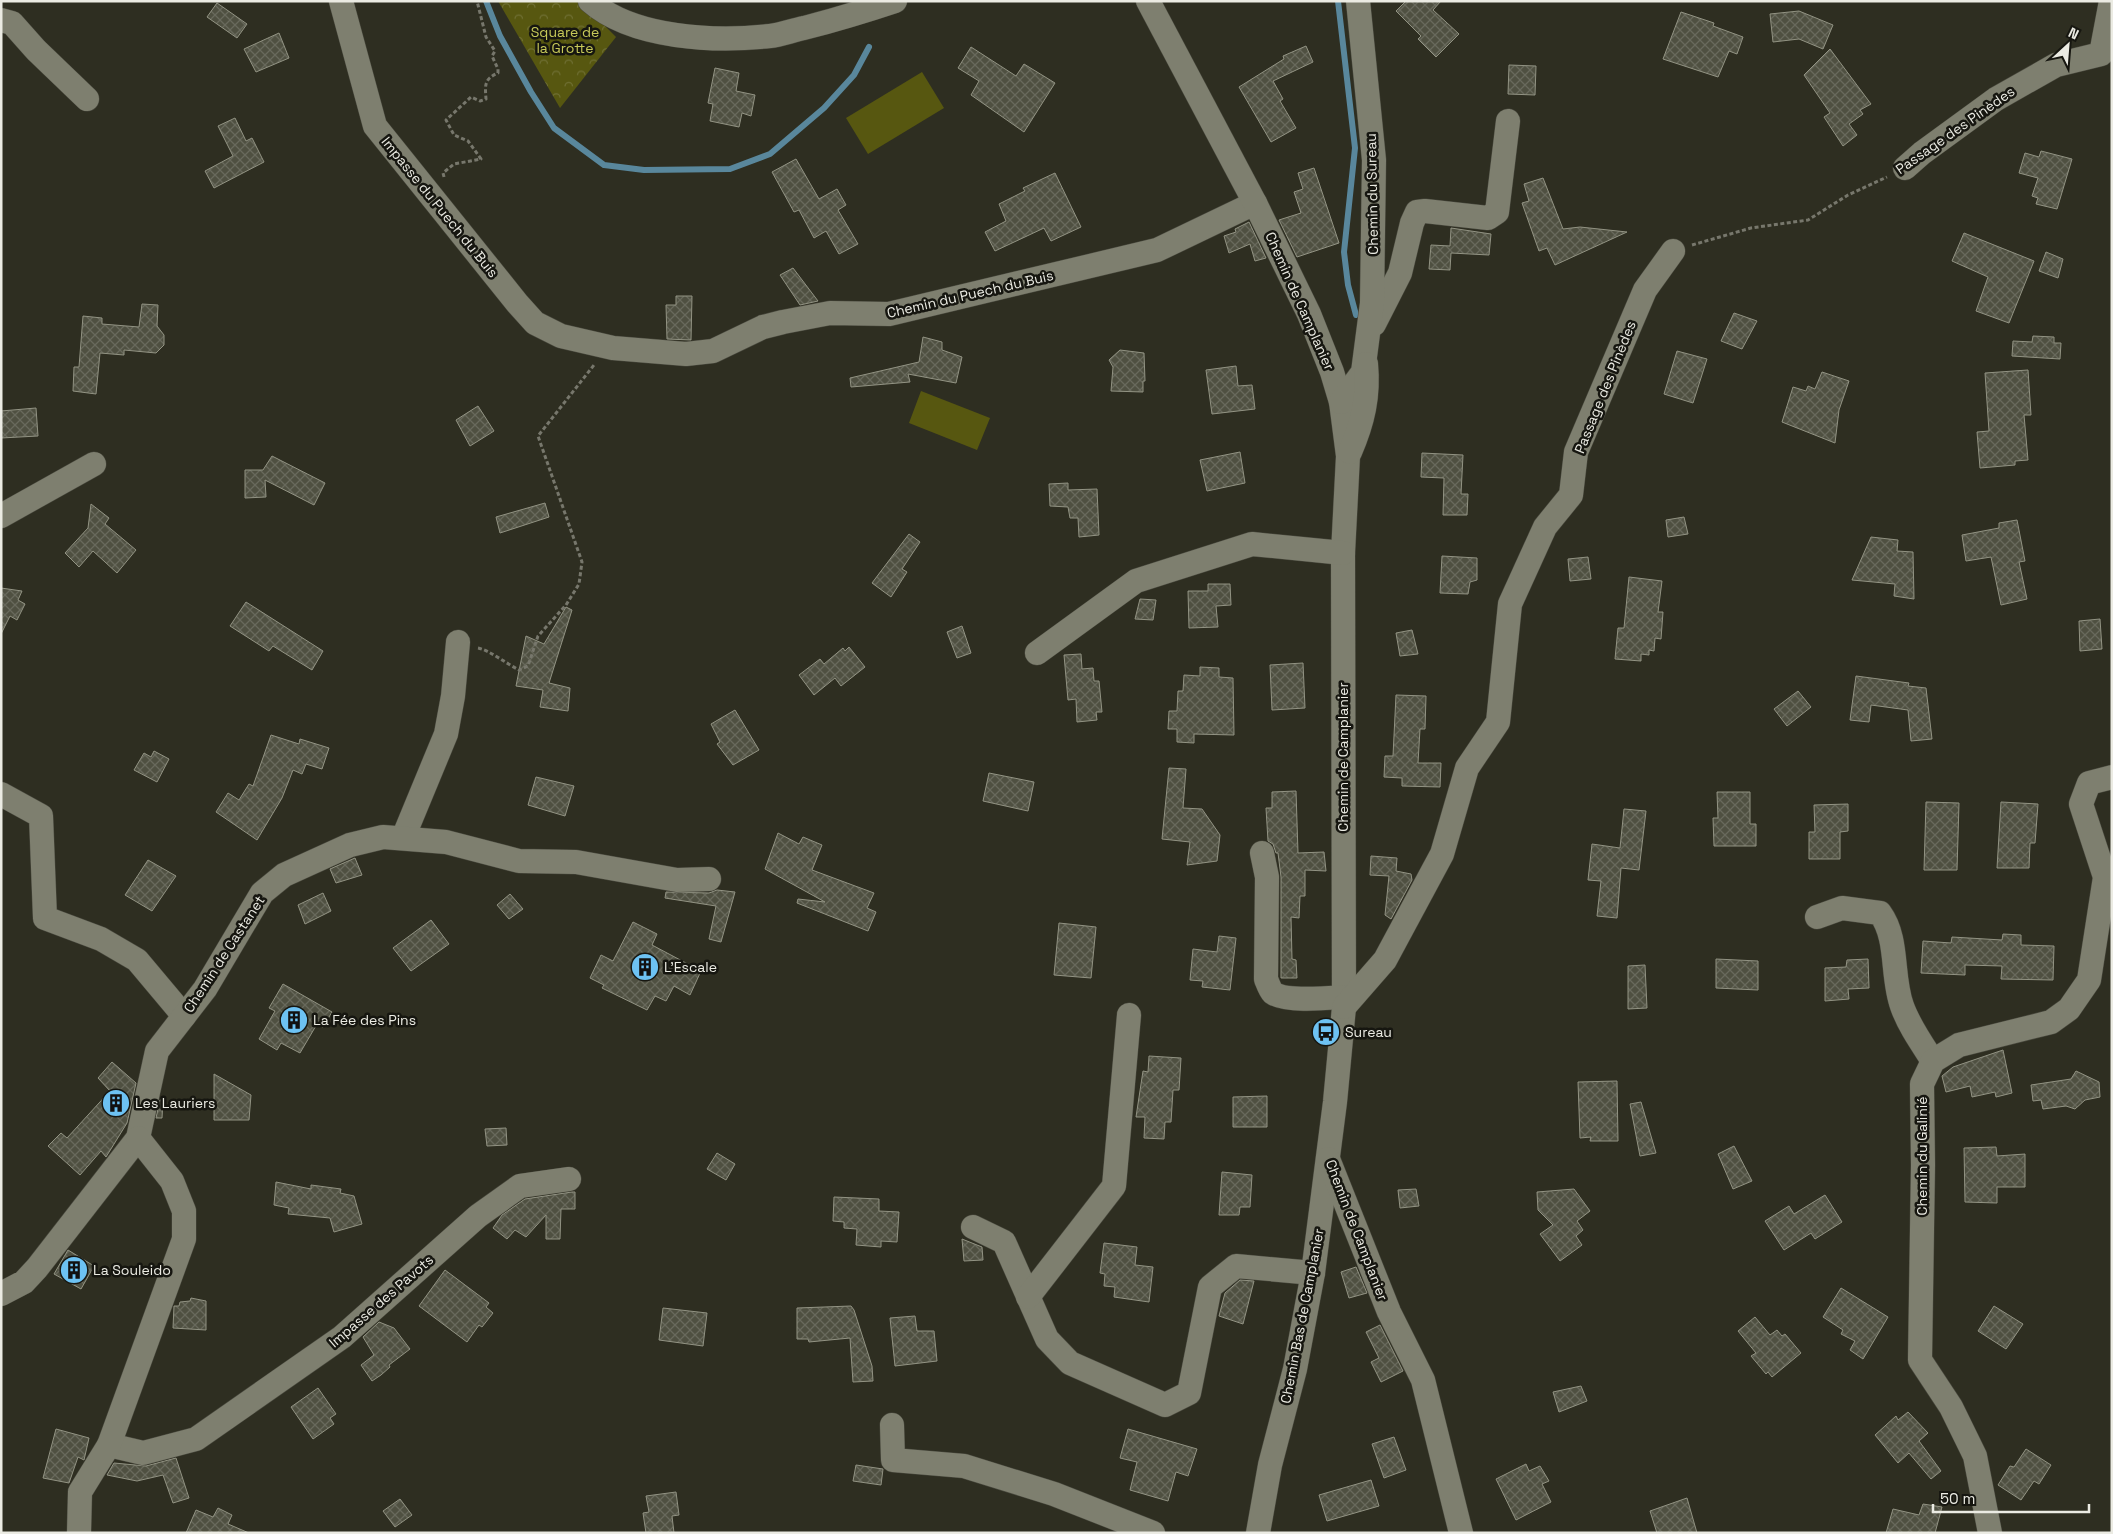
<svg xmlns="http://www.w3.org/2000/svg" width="2113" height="1534" font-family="'Space Grotesk',sans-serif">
<defs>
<pattern id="forest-crowns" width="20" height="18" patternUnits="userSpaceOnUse" patternTransform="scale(1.25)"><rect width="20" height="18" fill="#575710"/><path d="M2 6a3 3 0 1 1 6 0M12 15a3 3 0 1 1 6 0" fill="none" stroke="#6f6f33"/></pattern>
<pattern id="building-cross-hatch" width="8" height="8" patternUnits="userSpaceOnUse" patternTransform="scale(1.25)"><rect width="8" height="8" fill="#4f5041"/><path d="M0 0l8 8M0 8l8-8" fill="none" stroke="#68695c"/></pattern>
</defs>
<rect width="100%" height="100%" fill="#2e2e21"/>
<path fill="url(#forest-crowns)" d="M498,1H580L616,37L560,108Z"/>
<g fill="#575710">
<path d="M922,72L944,108L868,154L846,118Z"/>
<path d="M921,391L990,418L977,450L909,423Z"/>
</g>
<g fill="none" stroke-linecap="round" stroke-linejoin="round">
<g stroke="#59879c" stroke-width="6">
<path d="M486,1L500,36L531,92L554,128L604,165L644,170L730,169L770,154L824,108L854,75L869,47"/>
<path d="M1338,1L1355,148L1344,252L1348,285L1356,315"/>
</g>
</g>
<g fill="url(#building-cross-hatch)" stroke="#929383">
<path d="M1406,1H1441L1433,10L1459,34L1436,57L1418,39L1421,36L1396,11Z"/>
<path d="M217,3L247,24L237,38L207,17Z"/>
<path d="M1799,11L1833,25L1823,49L1799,39L1773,42L1770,14Z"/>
<path d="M1681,12L1714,23L1713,26L1743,37L1737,54L1729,51L1718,77L1663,59Z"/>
<path d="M279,33L289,58L256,72L244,49Z"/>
<path d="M1306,46L1313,62L1273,81L1283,99L1280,101L1296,128L1271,142L1239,87L1284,59L1283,56Z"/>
<path d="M971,47L1016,76L1024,64L1055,83L1024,132L971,95L979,81L958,68Z"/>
<path d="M1830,49L1871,104L1860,110L1863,114L1849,124L1857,135L1843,146L1824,117L1830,113L1804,75Z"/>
<path d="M1509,65L1536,66L1535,95L1508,94Z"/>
<path d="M715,68L739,73L736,91L755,95L751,116L742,113L739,127L710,121L713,104L708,103Z"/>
<path d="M235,118L246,141L252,138L264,162L214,188L205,171L233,156L218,126Z"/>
<path d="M2041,151L2072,159L2057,209L2036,204L2038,198L2032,196L2038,178L2019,173L2025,153L2039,157Z"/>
<path d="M796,159L819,199L837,189L846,205L838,210L858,244L839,254L826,231L814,238L799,210L794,212L772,172Z"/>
<path d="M1314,168L1339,243L1297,257L1279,220L1301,213L1294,192L1303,189L1298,173Z"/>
<path d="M1055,173L1081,227L1051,241L1044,228L995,251L985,232L1006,221L999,204L1025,191L1023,188Z"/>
<path d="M1543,178L1563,229L1580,227L1627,232L1555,265L1547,248L1539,251L1522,203L1529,201L1524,184Z"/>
<path d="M1249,222L1266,258L1255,261L1250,244L1229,253L1224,236L1236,232L1235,229Z"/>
<path d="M1451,228L1491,234L1489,255L1451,253L1450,270L1429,269L1431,245L1450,246Z"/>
<path d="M1964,233L2034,261L2009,323L1976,311L1988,277L1952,261Z"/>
<path d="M2046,252L2063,259L2058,278L2039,271Z"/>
<path d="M793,268L818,301L800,305L780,275Z"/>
<path d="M676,296H692L691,340L667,339L666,305H676Z"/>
<path d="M142,304L158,305L157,326L164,335V345L156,353L124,350V355L100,353L96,394L73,391L74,367H79L83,316L102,318V324L139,327Z"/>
<path d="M1734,313L1757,321L1742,349L1721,341Z"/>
<path d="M2033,336L2054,337V343H2061L2060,359L2012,356L2013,341L2032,342Z"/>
<path d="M923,337L942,342V350L962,357L956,383L908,374L910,382L851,387L850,378L919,362Z"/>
<path d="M1120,350L1144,353L1145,381H1143V392L1111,391L1113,367L1109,360Z"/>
<path d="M1677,351L1707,359L1693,403L1664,394Z"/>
<path d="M1236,366L1238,386L1252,385L1255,409L1212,414L1206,370Z"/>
<path d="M2028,370L2031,415H2024L2028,460L2015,461V465L1980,468L1977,432L1989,431L1985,373Z"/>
<path d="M1822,372L1849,381L1839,410L1835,443L1782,422L1793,387L1806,391L1808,386L1815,389Z"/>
<path d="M478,406L494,431L470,446L456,420Z"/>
<path d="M36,408L38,436L1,438V411Z"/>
<path d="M1240,452L1245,483L1207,491L1200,460Z"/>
<path d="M1422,453L1463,455L1461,494H1468L1467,515H1443L1444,478L1421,477Z"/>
<path d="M272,456L325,483L314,505L265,480L266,497L245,498V470H263Z"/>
<path d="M1068,483V490L1097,489L1099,535L1079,537L1078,518H1070L1068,507L1050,506L1049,484Z"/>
<path d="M545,503L549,517L500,533L496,517Z"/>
<path d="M91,504L109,518L105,524L136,550L117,573L93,551L79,567L65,553L88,528Z"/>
<path d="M1684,517L1688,534L1668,537L1666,520Z"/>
<path d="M2017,520L2025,561L2019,562L2027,599L2001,605L1991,557L1966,561L1962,535L1999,528V523Z"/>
<path d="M909,534L920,542L902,569L907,572L891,597L872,583Z"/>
<path d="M1871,537L1898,540L1897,551L1913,552L1914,599L1894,596L1895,584L1852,580Z"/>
<path d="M1442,556L1477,558V580L1470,582L1468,594L1440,593Z"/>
<path d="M1588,557L1591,579L1570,581L1568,559Z"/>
<path d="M1629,577L1662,581L1658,612H1663L1661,639L1655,638L1654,651L1649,650V655L1641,654V661L1615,659L1618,628H1624Z"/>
<path d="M1208,584H1230L1231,605L1216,606L1218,627L1189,628L1188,591H1208Z"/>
<path d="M1,588L22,591L18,600L25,604L17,620L10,616L1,634Z"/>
<path d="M1140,599L1156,600L1153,620L1135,619Z"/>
<path d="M246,602L323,651L312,670L273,646L269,651L230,626Z"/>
<path d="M566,607L572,610L549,683L570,688L568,711L540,707L543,690L516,686L526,636L544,644Z"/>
<path d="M2100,619L2102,649L2080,651L2079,621Z"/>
<path d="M962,626L971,653L957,658L947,632Z"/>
<path d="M1412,630L1418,654L1400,656L1396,633Z"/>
<path d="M849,647L865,667L841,686L835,678L814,695L799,675L820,659L824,664L843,648L845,651Z"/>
<path d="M1081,654L1082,669L1093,668L1094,681H1099L1102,712H1096L1097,720L1077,722L1076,699L1068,700L1064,655Z"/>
<path d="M1303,663L1305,708L1272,710L1270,665Z"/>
<path d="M1200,667L1219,668V677L1233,678L1234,735L1194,734V743L1177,742V729H1168L1169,711H1177L1178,691H1183L1184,675L1200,676Z"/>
<path d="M1856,676L1909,683L1908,686L1926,688L1932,739L1911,741L1908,710L1871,705L1869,722L1850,720Z"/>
<path d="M1798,691L1811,707L1787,726L1774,709Z"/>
<path d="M1396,695L1426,696L1425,729H1420L1418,763H1441L1440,787L1402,786V778L1384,777L1385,756H1393Z"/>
<path d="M735,710L759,750L733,765L717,744L720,742L711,724Z"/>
<path d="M271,735L299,744L300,739L329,748L322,769L306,764L302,774L293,770L282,798L257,840L216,812L228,793L239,800L249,784L253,786Z"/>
<path d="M154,751L169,759L157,782L134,770L144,753L151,757Z"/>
<path d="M1169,768L1186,769L1183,808L1202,809L1220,835L1217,861L1187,865L1190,842L1162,839Z"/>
<path d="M989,773L1034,782L1028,811L983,801Z"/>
<path d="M536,777L574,786L565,816L528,805Z"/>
<path d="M1296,791L1298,853L1324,852L1326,871L1305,870V896H1300L1299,918L1291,917L1292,959L1296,960L1297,978H1281V877L1278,853H1276L1273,844L1268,841L1266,808H1272V792Z"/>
<path d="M1717,792H1750V824H1756V846H1714L1713,818H1718Z"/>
<path d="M1926,802L1959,803L1957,870H1924Z"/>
<path d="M2001,802L2038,804L2035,843H2030L2029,868H1997Z"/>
<path d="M1848,804V831L1840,832V859H1809V832H1815L1814,805Z"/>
<path d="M1624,809L1646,811L1639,870L1621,868L1617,918L1597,916L1601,881L1588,880L1592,844L1620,848Z"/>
<path d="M778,833L799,844L803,837L822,845L812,870L874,893L867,908L876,912L868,931L797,903L798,899L825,902L765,869Z"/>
<path d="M1371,856L1397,858L1396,871L1411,874L1412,880L1391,919L1385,915L1389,876L1370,875Z"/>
<path d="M355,858L362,875L336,883L330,869Z"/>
<path d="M148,860L176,876L152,911L125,895Z"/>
<path d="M717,890L735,892L721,942L709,939L716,906L665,898L666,892L709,893Z"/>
<path d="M323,893L331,911L305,924L298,905Z"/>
<path d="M510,894L523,909L509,919L497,905Z"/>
<path d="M431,920L449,944L411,971L393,948Z"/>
<path d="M633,922L657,934L652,945L701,971L690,995L674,986L666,1001L655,996L647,1010L602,988L604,985L590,978L601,955L613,961Z"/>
<path d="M1059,923L1096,927L1091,978L1054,975Z"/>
<path d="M2003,934L2021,935V945L2054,946L2053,980L2001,979L2002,966L1965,965V975L1921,973L1923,941L1951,943L1952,937L2002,940Z"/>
<path d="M1219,936L1236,938L1230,990L1202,987L1203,981L1190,980L1193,949L1217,952Z"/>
<path d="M1716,959L1758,961V990L1716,988Z"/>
<path d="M1868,959L1869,988L1848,989L1849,999L1825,1001V968L1846,967L1847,960Z"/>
<path d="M1645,965L1647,1008L1628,1009V966Z"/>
<path d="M283,984L332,1012L323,1027L317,1024L300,1053L281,1043L277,1050L259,1039L275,1011L269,1008Z"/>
<path d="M2003,1050L2012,1093L1996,1097L1995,1092L1972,1097L1970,1086L1946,1092L1942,1076L1953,1067Z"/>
<path d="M1149,1056L1181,1058L1179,1090H1173L1171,1122H1165L1164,1139L1144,1138L1145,1117H1136L1143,1071L1148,1072Z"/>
<path d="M112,1062L136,1083L127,1123L106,1157L101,1151L80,1175L48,1146L61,1133L67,1138L110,1091L98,1078Z"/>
<path d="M2076,1071L2099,1082L2100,1097L2085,1100L2075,1109L2066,1106L2043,1109L2041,1100L2033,1101L2031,1085L2071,1079Z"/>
<path d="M214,1074L251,1095L249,1120H214Z"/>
<path d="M1617,1081L1618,1141H1590L1591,1137L1580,1138L1578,1082Z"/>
<path d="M1267,1096V1127H1233V1097Z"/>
<path d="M160,1100H163L162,1118H156Z"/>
<path d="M1641,1102L1656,1153L1640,1156L1630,1104Z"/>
<path d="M506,1128L507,1145L487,1146L485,1129Z"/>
<path d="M1734,1146L1752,1181L1733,1189L1718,1154Z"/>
<path d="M1996,1147L1997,1156L2025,1154V1187H1997V1203L1965,1202L1964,1148Z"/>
<path d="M717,1153L735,1164L726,1180L707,1169Z"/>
<path d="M1222,1172L1252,1175L1250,1207H1240L1239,1215H1219Z"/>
<path d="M276,1182L311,1189V1185L341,1189L340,1193L354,1196L362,1224L334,1232L330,1218L288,1214L289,1208L274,1205Z"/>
<path d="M1416,1189L1419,1206L1400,1208L1398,1190Z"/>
<path d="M1574,1189L1590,1211L1577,1221L1583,1230L1576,1236L1582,1245L1560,1261L1540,1234L1553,1225L1538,1210L1537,1192Z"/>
<path d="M572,1192H575V1209H561L560,1239H546V1215L526,1237L515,1230L507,1239L493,1228L502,1215L525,1199Z"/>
<path d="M1825,1195L1842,1222L1815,1239L1811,1233L1784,1250L1765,1221L1789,1206L1794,1214Z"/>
<path d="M834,1197L879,1199V1211L899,1212L897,1242L881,1241V1247L856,1245L857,1229L844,1228V1222L833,1221Z"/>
<path d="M962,1239L982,1247L983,1260L964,1261Z"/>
<path d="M1104,1243L1137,1247L1135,1265L1153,1267L1149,1302L1114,1297L1115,1287L1104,1286L1105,1274L1100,1273Z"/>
<path d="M68,1250L94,1266L81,1289L54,1274Z"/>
<path d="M1356,1267L1367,1293L1349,1298L1341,1272Z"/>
<path d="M445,1270L489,1303L486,1307L493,1313L482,1327L479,1325L467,1342L419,1306Z"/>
<path d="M1240,1280L1254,1281L1243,1324L1219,1316L1225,1293Z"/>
<path d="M1841,1288L1888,1317L1863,1359L1850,1350L1855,1341L1841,1334L1843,1330L1823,1317Z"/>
<path d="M191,1298L206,1301V1330L173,1328L174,1306H179L180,1302L190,1301Z"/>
<path d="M851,1306L854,1310L872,1366L873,1381L853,1382L850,1338L809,1342L808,1339H797V1308Z"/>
<path d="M1994,1306L2023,1324L2006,1349L1978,1331Z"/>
<path d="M663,1308L707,1313L703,1346L659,1340Z"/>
<path d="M915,1316L917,1331H934L937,1361L895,1366L890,1318Z"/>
<path d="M1755,1317L1770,1335L1777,1330L1782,1336L1785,1334L1801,1353L1772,1377L1768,1372L1766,1374L1751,1356L1756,1353L1738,1331Z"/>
<path d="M379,1322L394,1328L410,1349L389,1365L390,1367L381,1375L372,1381L361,1365L374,1355L363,1337Z"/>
<path d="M1380,1325L1403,1371L1381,1382L1371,1362L1379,1358L1366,1332Z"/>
<path d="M1581,1386L1587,1401L1559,1412L1553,1392Z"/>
<path d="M318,1388L336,1414L330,1418L334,1424L313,1439L291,1407Z"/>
<path d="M1908,1412L1928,1433L1919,1441L1941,1471L1931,1479L1909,1453L1898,1463L1875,1435L1896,1416L1898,1420Z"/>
<path d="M56,1429L89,1438L84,1460L78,1457L69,1483L43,1478Z"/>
<path d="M1128,1429L1197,1449L1188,1476L1176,1472L1168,1501L1130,1490L1137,1462L1120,1458Z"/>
<path d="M1394,1437L1406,1470L1384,1478L1372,1444Z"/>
<path d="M2026,1449L2051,1465L2039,1484L2034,1481L2021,1500L1998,1485L2010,1466L2014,1467Z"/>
<path d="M176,1458L189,1498L173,1503L163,1475L137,1481L107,1475L114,1463L146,1466Z"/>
<path d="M1526,1464L1529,1471L1540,1466L1549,1481L1542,1484L1551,1502L1516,1520L1496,1479Z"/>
<path d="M856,1465L883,1469L881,1485L853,1481Z"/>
<path d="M1371,1480L1379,1506L1327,1521L1319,1495Z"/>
<path d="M676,1492L679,1515L672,1516L674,1533H646L643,1513L649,1512L646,1496Z"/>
<path d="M1687,1498L1697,1533H1657L1650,1511Z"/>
<path d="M400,1499L412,1515L395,1527L383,1511Z"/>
<path d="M1923,1504L1942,1507L1935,1533H1886L1893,1509L1919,1515Z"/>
<path d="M218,1508L232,1515L228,1524L249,1533H186L196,1510L213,1517Z"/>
</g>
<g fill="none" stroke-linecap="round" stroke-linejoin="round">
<defs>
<g id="street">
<path d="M341,1L375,126L517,303L535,323L561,336L613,348L686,354L713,351L763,327L783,322L830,313L889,314L1157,250L1255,203"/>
<path d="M590,1C633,39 716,42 770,36C781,35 793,30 804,28C835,20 865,11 895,1"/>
<path d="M1148,1L1255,203L1309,314L1332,372L1341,402L1348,456L1343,553L1344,1007L1335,1102L1313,1273L1295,1369L1270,1465L1258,1533"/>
<path d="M1,20L12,23L36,50L87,99"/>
<path d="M1905,168L1922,153L1996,99L2056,65L2101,54L2111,1"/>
<path d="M1374,324L1400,273L1412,223L1417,212L1425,211L1488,218L1497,212L1508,121"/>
<path d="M1341,402L1363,372L1372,303L1374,160L1358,1"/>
<path d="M1350,452C1363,422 1369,396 1366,364"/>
<path d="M1,516L94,464"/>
<path d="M1037,653L1136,581L1252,544L1343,553"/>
<path d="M1,794L41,816L45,918L101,939L137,960L184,1016"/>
<path d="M403,838L446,734L453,696L458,642"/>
<path d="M1262,853L1267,877L1266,979C1268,984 1270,990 1273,993C1286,1002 1328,998 1344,997"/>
<path d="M1817,917L1842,908L1880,913C1899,939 1891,976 1902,1006C1909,1026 1922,1044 1933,1061"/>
<path d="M1344,1007L1385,960L1442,854L1467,768L1498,722L1510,604L1545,527L1571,495L1576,452L1645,290L1673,251"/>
<path d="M1328,1159L1389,1312L1423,1380L1461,1533"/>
<path d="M973,1227L1004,1242L1047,1339L1070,1363L1165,1405L1189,1393L1210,1287L1236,1266L1313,1273"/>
<path d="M1,1294L24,1282L37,1268L138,1138L157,1051L205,989L262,893L284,875L350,845L383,837L446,842L519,861L576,862L677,880L709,879"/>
<path d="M1028,1297L1114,1186L1129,1015"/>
<path d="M892,1425L893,1460L964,1466L1054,1494L1153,1533"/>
<path d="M109,1445L143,1453L196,1439L342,1337L478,1216L520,1186L569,1179"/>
<path d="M79,1533L80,1492L109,1445L184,1239V1211L172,1181L138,1138"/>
<path d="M1990,1533L1975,1456L1951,1407L1920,1360L1923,1165L1922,1084L1933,1061L1959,1045L2051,1022L2069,1009L2089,980L2105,877L2081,804L2089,783L2112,777"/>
</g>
</defs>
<use href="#street" stroke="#49493e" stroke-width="25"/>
<g stroke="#77776c" stroke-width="3" stroke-dasharray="4 2.5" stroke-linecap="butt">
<path d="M444,177L443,173L454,164L481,159L468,141L454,135L446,120L471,97L480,101L486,99C485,85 484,79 498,73V69L492,56L495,51L486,37L477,1"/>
<path d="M1692,245L1751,228L1808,220L1848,195L1887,177"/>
<path d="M478,648C489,650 507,664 519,670L528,666L538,636L566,605L579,584L582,562L538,436L594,365"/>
</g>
<use href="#street" stroke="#7e7f6f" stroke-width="24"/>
</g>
<defs>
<symbol id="building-disc" viewBox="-11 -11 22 22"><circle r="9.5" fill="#6dc2f3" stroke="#161610"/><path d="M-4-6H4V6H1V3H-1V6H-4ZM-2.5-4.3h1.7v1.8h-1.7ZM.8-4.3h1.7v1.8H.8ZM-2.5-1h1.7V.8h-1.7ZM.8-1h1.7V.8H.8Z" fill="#111"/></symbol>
<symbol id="bus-disc" viewBox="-11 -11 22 22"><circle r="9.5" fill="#6dc2f3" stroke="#161610"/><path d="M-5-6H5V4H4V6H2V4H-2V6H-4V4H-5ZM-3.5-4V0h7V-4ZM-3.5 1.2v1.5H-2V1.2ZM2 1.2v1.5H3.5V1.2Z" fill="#111"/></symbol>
</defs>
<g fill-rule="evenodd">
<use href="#building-disc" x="629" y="951" width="32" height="32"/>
<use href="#building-disc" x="278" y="1004" width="32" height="32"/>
<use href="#bus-disc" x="1310" y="1016" width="32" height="32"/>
<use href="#building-disc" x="100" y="1087" width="32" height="32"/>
<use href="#building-disc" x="58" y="1254" width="32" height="32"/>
</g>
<g text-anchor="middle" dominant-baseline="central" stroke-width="5" stroke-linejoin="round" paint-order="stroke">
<g font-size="14" fill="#c7c959" stroke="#161610">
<text x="565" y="32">Square de<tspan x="565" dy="16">la Grotte</tspan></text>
</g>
<g font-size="14" fill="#ebebe3" stroke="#161610">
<text transform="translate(1955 130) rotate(-35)">Passage des Pinèdes</text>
<text transform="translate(1372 194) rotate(-91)">Chemin du Sureau</text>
<text transform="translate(440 207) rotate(51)">Impasse du Puech du Buis</text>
<text transform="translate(970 294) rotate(-13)">Chemin du Puech du Buis</text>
<text transform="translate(1300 301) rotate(66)">Chemin de Camplanier</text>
<text transform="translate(1605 387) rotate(-68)">Passage des Pinèdes</text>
<text transform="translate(1343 757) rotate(-90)">Chemin de Camplanier</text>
<text transform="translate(224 954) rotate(-57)">Chemin de Castanet</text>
<text transform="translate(1922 1156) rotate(-90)">Chemin du Galinié</text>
<text transform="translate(1357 1230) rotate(69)">Chemin de Camplanier</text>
<text transform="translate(381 1301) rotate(-41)">Impasse des Pavots</text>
<text transform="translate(1302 1316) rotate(-79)">Chemin Bas de Camplanier</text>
</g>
<g font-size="14" fill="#ebebe3" stroke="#161610" text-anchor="start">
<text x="664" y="967">L'Escale</text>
<text x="313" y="1020">La Fée des Pins</text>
<text x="1345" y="1032">Sureau</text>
<text x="135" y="1103">Les Lauriers</text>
<text x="93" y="1270">La Souleido</text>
</g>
</g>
<rect width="2113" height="1534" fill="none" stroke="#ebebe3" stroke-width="5"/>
<g transform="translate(2068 45) rotate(26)" stroke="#161610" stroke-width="4" paint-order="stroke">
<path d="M0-4L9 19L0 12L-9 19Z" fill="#ebebe3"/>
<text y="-8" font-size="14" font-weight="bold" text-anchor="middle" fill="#ebebe3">N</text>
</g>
<path d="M1933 1504v8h156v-8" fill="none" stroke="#ebebe3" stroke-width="2.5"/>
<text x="1940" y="1504" font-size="15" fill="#ebebe3" stroke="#161610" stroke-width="4" paint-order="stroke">50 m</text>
</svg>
